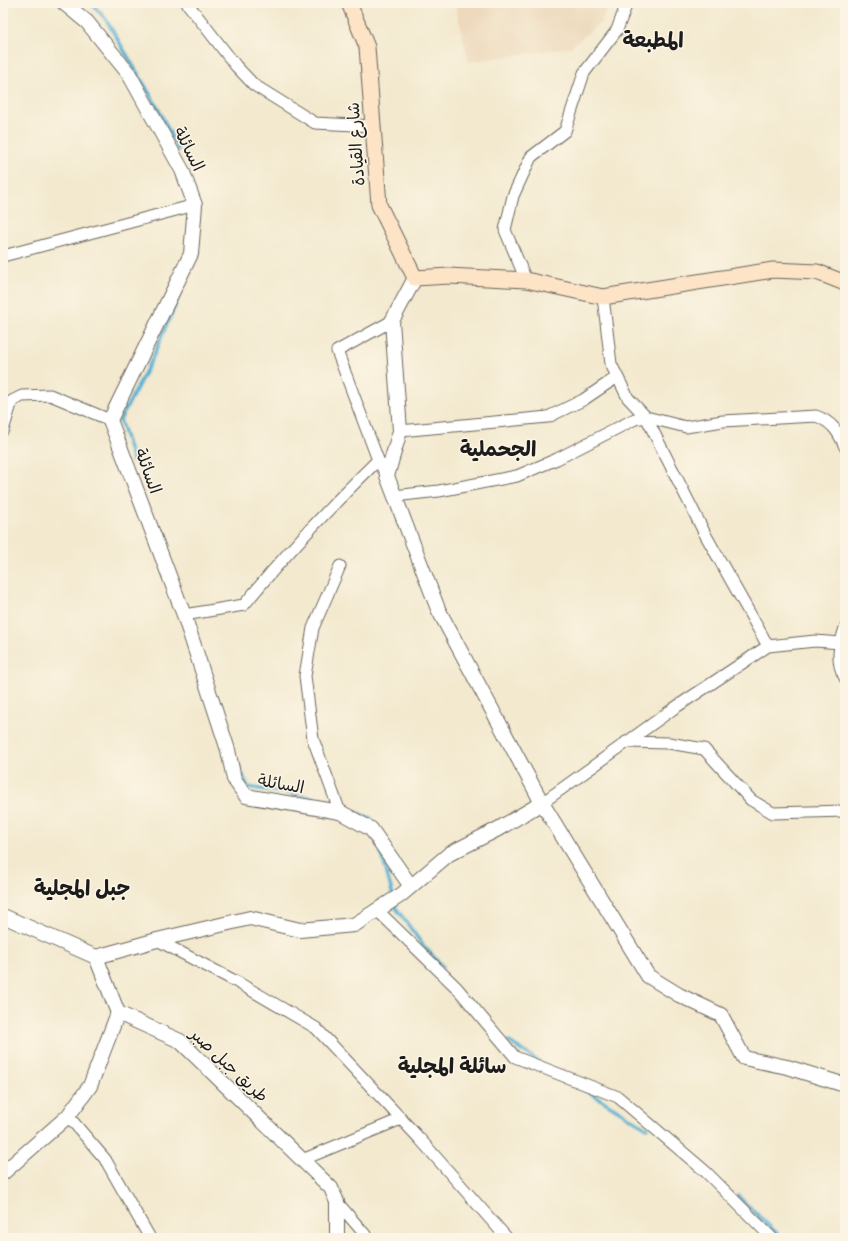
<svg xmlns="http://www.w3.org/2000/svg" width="848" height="1241" font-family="Caveat,'Playpen Sans Arabic',sans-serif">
<rect width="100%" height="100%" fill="#fcf5e5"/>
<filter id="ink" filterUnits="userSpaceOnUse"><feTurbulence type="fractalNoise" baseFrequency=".025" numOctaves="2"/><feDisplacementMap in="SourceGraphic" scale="8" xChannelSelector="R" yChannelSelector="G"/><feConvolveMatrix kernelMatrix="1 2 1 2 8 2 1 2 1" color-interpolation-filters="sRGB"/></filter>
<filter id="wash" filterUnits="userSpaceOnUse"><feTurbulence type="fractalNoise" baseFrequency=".012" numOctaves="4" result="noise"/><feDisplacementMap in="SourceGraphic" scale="16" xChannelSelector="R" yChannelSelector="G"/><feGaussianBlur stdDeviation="0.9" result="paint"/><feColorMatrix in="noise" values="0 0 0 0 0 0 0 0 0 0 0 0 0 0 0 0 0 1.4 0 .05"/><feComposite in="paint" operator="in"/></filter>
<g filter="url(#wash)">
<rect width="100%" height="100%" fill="#f3e9cf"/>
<path fill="#ecd8ba" d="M455,3H610L601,22L571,47L469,62Z"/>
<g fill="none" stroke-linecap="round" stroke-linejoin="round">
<g stroke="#56b1d4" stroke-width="3.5">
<path d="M91,3L105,18L158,108L178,150"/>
<path d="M133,461L120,420L152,359L181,291L182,285"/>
<path d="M237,762L248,787L310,797L333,804"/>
<path d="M353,812L371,818L373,825"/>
<path d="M381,852L393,896"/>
<path d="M394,902L396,908L422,944L443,967"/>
<path d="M508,1041L540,1062"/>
<path d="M582,1088L647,1128"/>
<path d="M738,1196L782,1238"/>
</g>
</g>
</g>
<g filter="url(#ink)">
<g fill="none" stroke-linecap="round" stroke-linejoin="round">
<defs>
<g id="minor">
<path d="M187,3L236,66L254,85L315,123L374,126"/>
<path d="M3,256L195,205"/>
<path d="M526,280L505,230L513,196L531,157L565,131L584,73L617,30L627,3"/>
<path d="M603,297L611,364L628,398L646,417L705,534L768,646"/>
<path d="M3,430L12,401L22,396L50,395L110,420"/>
<path d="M400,431L548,417L583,400L617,377"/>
<path d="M378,460L337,351L392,321"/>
<path d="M394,496L439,491L517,476L557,459L635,419L646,417L686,427L723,421L816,416C832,422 838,431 845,447"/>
<path d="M340,566L313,628L305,676L313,739L340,812"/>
<path d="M184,615L244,605C286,553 330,507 378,460L387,476"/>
<path d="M845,628C839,647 835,661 845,678"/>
<path d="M626,742L669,743L704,749L751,800L773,813L845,811"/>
<path d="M542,803L673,709L768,646L815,641L841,643"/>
<path d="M376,909L457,988L515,1057L618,1097L706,1172L772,1238"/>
<path d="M157,940L237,982L316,1028L419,1138L507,1238"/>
<path d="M68,1116L105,1159L150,1238"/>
<path d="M302,1160L401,1119"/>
<path d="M337,1202L368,1238"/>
</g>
<g id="tertiary">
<path d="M64,3L87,22L129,74L182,170L195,205L191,254L110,420L184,615L228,750L234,779L246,796L340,812L371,829L410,885"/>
<path d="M415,278L392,321L400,431L387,476L438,609L542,803L648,976L679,995L721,1015L744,1058L787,1067L845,1085"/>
<path d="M3,916L96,957L118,1013L180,1041L331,1188L337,1202V1238"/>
<path d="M96,957L157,940L250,918L300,930L354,925L401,895L449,854L498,829L542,803"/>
<path d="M3,1173L68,1116L90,1086L118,1013"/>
</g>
<path id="secondary" d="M349,3L367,47L379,205L415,278L449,276L526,280L603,297L773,270L817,272L845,283"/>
</defs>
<use href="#minor" stroke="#67645b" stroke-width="13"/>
<use href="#tertiary" stroke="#67645b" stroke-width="16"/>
<use href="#secondary" stroke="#67645b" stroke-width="17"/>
<use href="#minor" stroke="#fff" stroke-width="11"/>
<use href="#tertiary" stroke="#fff" stroke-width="14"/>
<use href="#secondary" stroke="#fee4c6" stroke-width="15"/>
</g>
</g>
<g text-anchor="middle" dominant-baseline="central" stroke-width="3" stroke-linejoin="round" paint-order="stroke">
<g font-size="17" fill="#1c1c1c" stroke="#fcf5e5">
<text transform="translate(356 144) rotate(-94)">شارع القيادة</text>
<text transform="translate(189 149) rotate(63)">السائلة</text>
<text transform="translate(148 471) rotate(70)">السائلة</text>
<text transform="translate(281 784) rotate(10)">السائلة</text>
<text transform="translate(229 1065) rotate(43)">طريق جبل صبر</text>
</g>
<g font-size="21" font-weight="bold" fill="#1c1c1c" stroke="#fcf5e5">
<text x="653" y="40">المطبعة</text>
<text x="498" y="449">الجحملية</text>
<text x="82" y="888">جبل المجلية</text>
<text x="452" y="1066">سائلة المجلية</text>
</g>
</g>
<rect width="848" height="1241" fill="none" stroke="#fcf5e5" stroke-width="16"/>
</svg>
